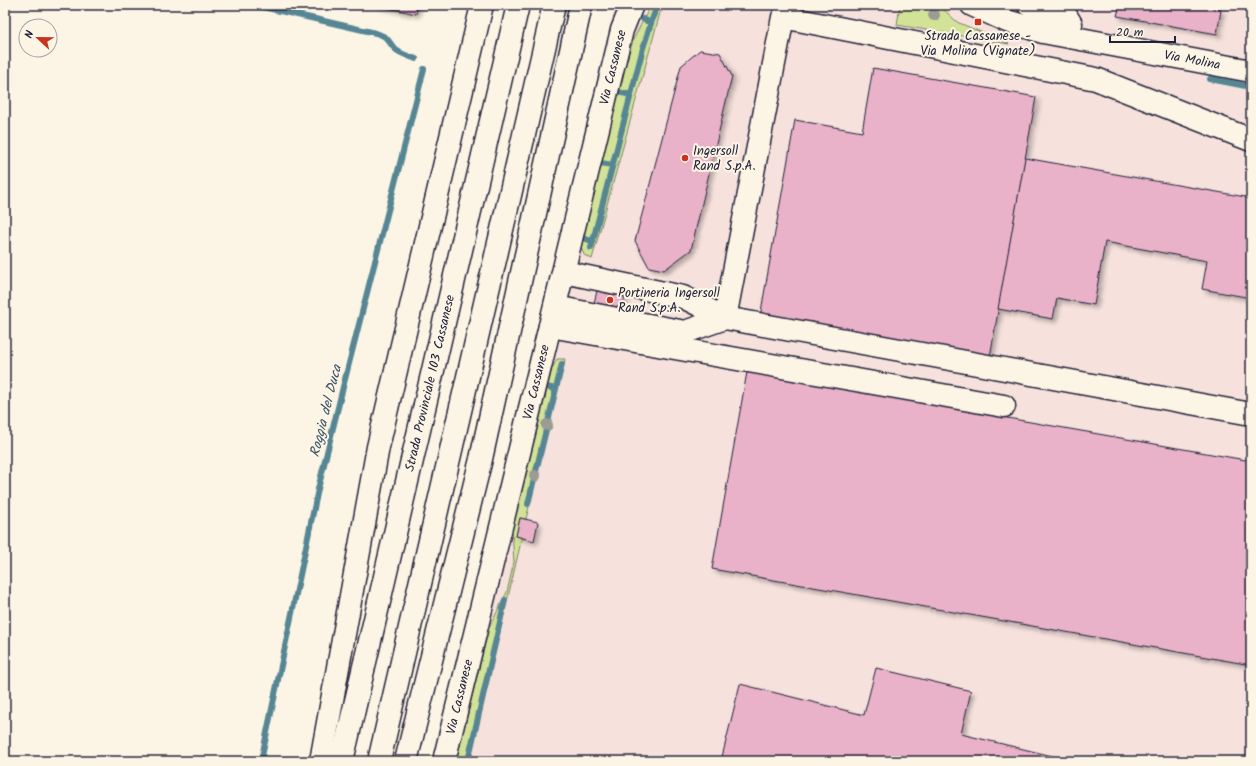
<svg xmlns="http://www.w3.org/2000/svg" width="1256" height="766" font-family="Kalam,sans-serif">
<defs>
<filter id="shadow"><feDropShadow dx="3.5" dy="3.5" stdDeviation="2" flood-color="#0004"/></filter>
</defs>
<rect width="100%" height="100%" fill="#fcf5e5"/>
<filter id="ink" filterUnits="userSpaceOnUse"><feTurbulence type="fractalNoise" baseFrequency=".025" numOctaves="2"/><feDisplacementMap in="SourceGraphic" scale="8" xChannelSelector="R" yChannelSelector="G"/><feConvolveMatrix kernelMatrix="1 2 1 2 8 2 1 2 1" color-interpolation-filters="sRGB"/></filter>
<g filter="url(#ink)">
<path fill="#f6e1dc" d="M615,5H1251V761H434Z"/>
<g fill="#d2e397" stroke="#7a8269">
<path d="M651,5H667L660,13L592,259L584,255L581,247L625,64L634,38Z"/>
<path d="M900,5H939L957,22L1009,44L897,25Z"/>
<path d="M557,359H565L526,519L520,518L516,536L522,537L470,761H456L489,628L507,592L514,562L512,531L552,369Z"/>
</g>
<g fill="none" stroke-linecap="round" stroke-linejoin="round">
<g stroke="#568694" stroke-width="6">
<path d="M254,5L376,33C390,38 386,39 395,49C400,54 409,56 416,59"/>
<path d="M643,19L651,23"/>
<path d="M1210,79L1251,87"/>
<path d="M618,92L631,95"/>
<path d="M601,163L612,165"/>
<path d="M583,238L592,241"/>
<path d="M591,248L643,48L654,14L659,5"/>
<path d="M547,387L555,389"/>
<path d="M528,504L562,364"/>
<path d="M261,761L318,489L343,387L424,69"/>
<path d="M468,761L505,600"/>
</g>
</g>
<g fill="#e9b2c8" stroke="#22223b" filter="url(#shadow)">
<path d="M374,5H418L416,14Z"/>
<path d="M1120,5H1214L1213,9L1221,10L1217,34L1117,16Z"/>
<path d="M700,50L720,53L732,76L691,250L664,270L649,267L635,241L681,66Z"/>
<path d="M873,68L1036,97L990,357L760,317L795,120L862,132Z"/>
<path d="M1025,158L1251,198V298L1202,289L1207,261L1105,242L1094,305L1057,298L1053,319L998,309Z"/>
<path d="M597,291L625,297L622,308L594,303Z"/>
<path d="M747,372L1251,461V665L712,569Z"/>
<path d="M520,518L538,522L534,541L516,536Z"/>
<path d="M876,668L971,691L961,734L1073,761H721L740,684L864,715Z"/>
</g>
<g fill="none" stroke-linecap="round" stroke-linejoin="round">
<defs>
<g id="minor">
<path d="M1029,5L1051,20"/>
<path d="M1061,5L1065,14L1071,24"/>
<path d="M564,272L683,297L725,318L1251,414"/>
<path d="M555,307L685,332L725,318"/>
<path d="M725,318L783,17L1096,79L1251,140"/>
<path d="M550,326L1004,406"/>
<path id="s1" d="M444,761L622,30L632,5"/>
</g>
<g id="major">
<path id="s2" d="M972,5L1007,21L1043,32L1251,71"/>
</g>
<g id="highway">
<path d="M321,761L378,447L482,5"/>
<path id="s3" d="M342,761L518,5"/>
<path d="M379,761L554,5"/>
<path d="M406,761L481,459L581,5"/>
</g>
</defs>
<use href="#minor" stroke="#22223b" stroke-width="25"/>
<use href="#major" stroke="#22223b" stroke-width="25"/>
<use href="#highway" stroke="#22223b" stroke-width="25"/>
<use href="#minor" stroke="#fcf5e5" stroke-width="22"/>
<use href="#major" stroke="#fcf5e5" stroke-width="22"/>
<use href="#highway" stroke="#fcf5e5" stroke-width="22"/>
</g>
<g fill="#9c9b94">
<circle cx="934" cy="15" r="6"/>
<circle cx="547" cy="425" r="6"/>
<circle cx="535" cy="476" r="6"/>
</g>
</g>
<g fill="#c8321e" stroke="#fcf5e5" stroke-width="1.5">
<rect x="974" y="18" width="8" height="8" rx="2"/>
<circle cx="685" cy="158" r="4"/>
<circle cx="610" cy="300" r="4"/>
</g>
<g text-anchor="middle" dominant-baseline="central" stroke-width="4" stroke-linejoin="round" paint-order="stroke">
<g font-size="13" fill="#22223b" stroke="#fcf5e5" text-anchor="start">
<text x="978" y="36" text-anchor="middle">Strada Cassanese -<tspan x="978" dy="15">Via Molina (Vignate)</tspan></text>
<text x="693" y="151">Ingersoll<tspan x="693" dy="15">Rand S.p.A.</tspan></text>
<text x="618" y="293">Portineria Ingersoll<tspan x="618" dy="15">Rand S.p.A.</tspan></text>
</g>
<g font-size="13" fill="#22223b" stroke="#fcf5e5">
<text stroke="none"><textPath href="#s2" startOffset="228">Via Molina</textPath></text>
<text stroke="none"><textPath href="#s1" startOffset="714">Via Cassanese</textPath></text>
<text stroke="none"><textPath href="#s3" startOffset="388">Strada Provinciale 103 Cassanese</textPath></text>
<text stroke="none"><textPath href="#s1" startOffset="390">Via Cassanese</textPath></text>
<text stroke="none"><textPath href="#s1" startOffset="66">Via Cassanese</textPath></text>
</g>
<g font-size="14" font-style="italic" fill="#3c5468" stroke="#fcf5e5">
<text transform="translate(326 411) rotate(-76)">Roggia del Duca</text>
</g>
</g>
<rect width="1256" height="766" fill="none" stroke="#fcf5e5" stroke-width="20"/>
<rect x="10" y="10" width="1236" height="746" fill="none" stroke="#22223b" stroke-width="1.5" filter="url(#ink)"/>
<g transform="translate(38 38) rotate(292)"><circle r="19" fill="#fcf5e5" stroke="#a5a1a1"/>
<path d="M0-3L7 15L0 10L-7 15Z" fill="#c8321e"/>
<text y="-6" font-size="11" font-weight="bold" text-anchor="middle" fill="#22223b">N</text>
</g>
<path d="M1110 36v6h65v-6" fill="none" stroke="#22223b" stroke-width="2"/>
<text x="1116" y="36" font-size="12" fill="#22223b" stroke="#fcf5e5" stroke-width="3" paint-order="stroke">20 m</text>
</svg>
